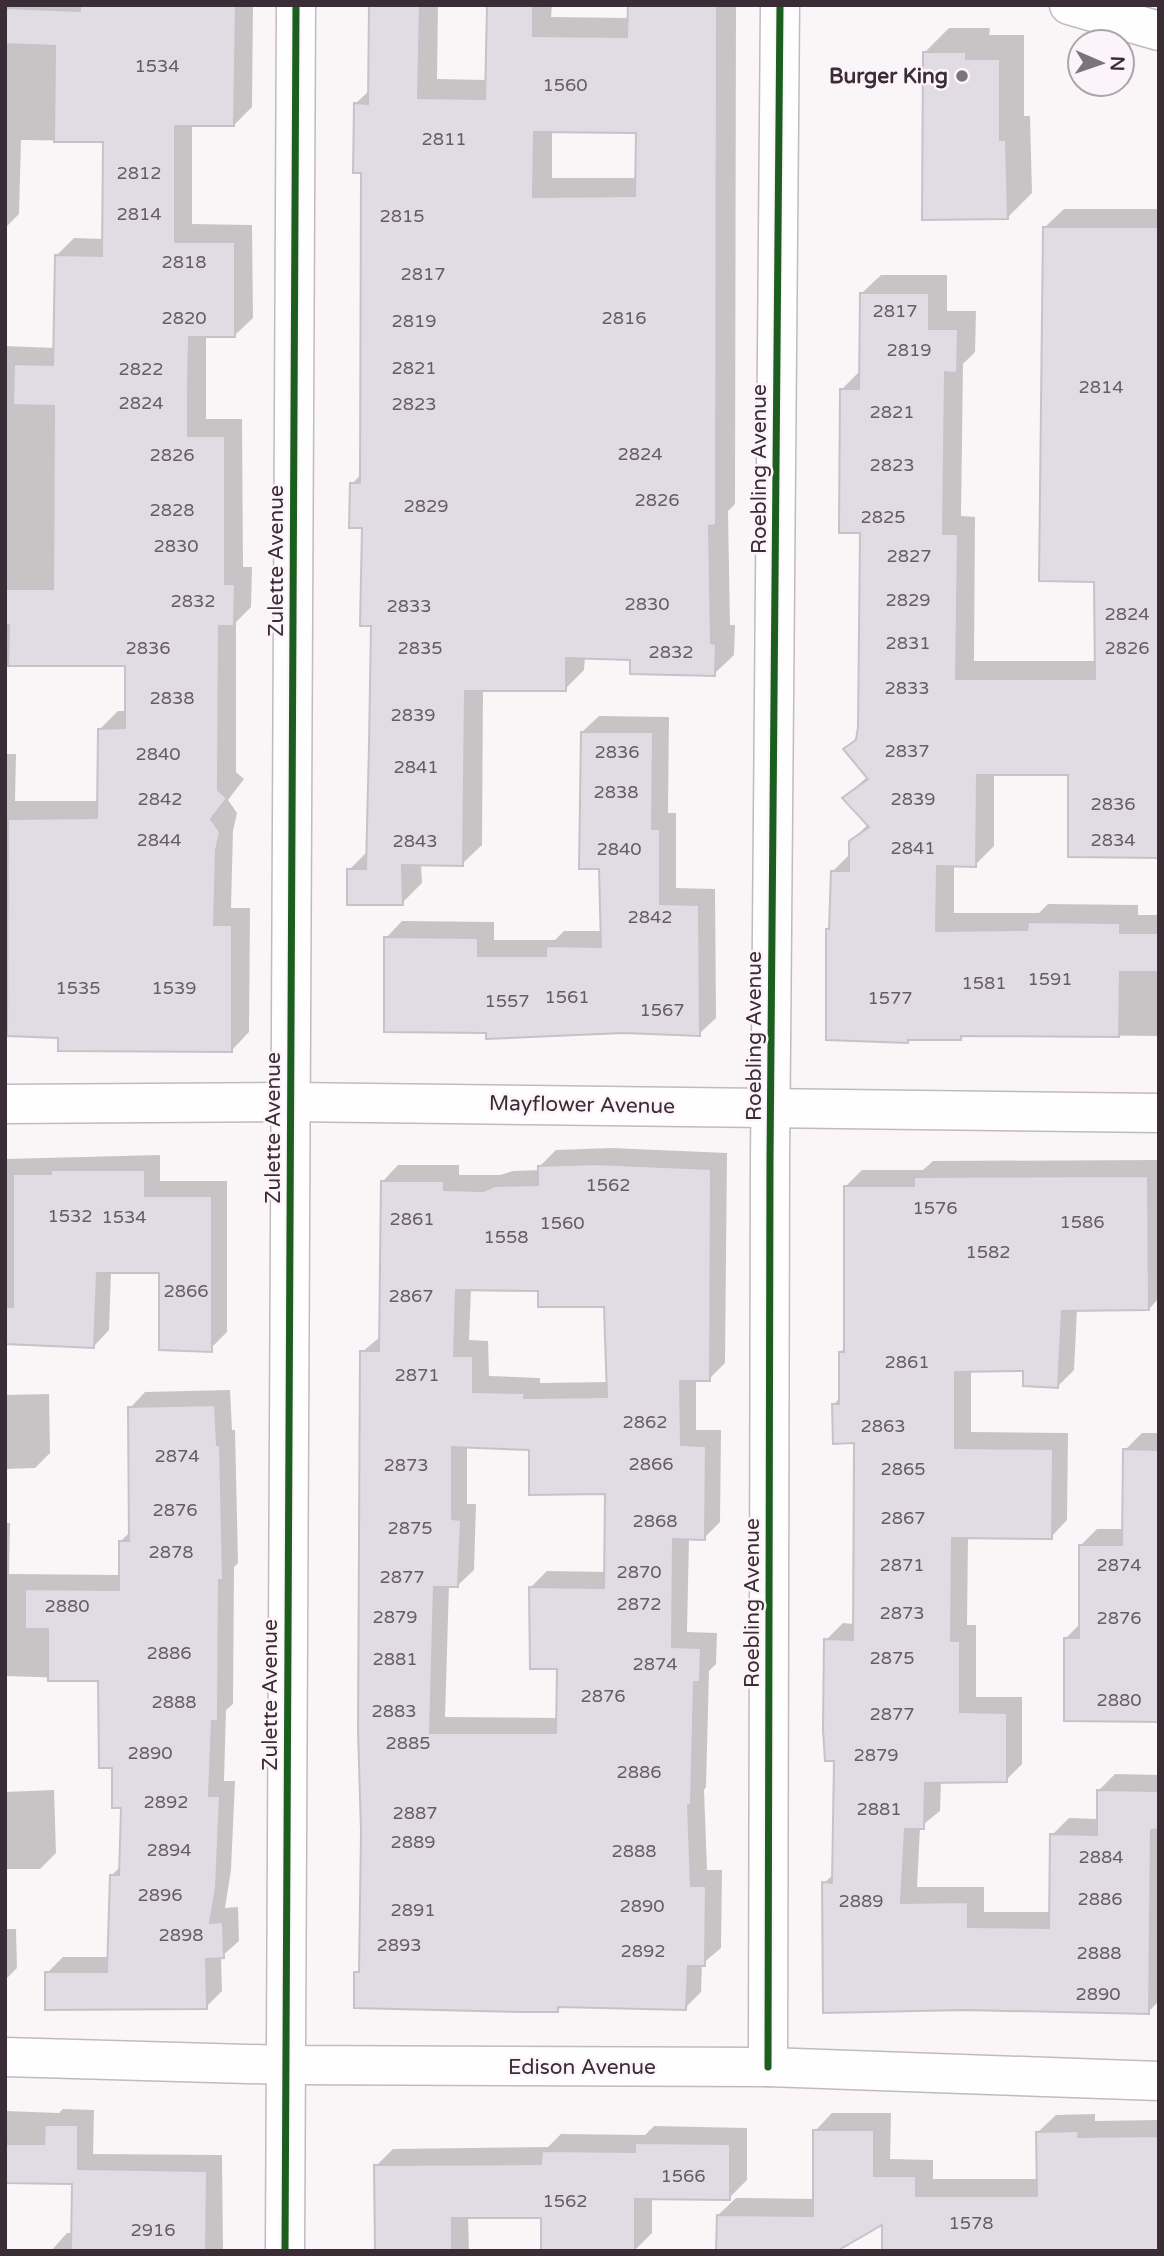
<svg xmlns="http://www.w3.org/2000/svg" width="1164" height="2256" font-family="'Varela Round',sans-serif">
<rect width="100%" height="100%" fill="#faf6f8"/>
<g fill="#0003" fill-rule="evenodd">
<path d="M5,5H253L252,107L234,125L192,124V224L252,225L253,318L235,335L206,336V419H242L243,567H252L251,607L236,622V772L244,779L228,800L237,813L233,831L231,908H250L249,1032L232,1050L15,1035L5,1025V754H16L15,801H99L100,729L118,711H127V664H5V346L55,348L56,256L74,238L104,239L105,141L21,140L19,214L5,228Z"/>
<path d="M370,5H438L437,79L487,80L489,5H552L551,17L629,18L630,5H736L735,504L728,511L730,625H735L734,655L714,674L632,658L585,656L584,670L565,689H483L482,845L462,864H421L422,883L402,903L349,870L368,851L373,625L364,526L352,484L361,474L363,172L355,104L370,90ZM552,131H638L637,178H552Z"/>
<path d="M949,28H990L989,35H1024V116H1030L1032,193L1007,218L924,53Z"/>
<path d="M1064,209H1159V856L1070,774H994V846L975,865H954V913H1039L1048,904L1138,905V915H1159V1036L964,1034L960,1038H910L908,1041L828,929L831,926L833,871L851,853V842L868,824L844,798L868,776L845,749L858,736L862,531L842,389L861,370L862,293L881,275H947V311H976L975,352L963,364L961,516L975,517L974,661H1096V580L1045,227Z"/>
<path d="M599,716L669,717L668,813H676V888L715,889L716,1018L699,1034L487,1031L386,938L402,921L494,922V940H555L564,931H602L601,867L582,732Z"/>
<path d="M611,1148L727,1153L725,1363L709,1379H696V1430H721L720,1522L704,1538H689L687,1632L717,1633L716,1664L709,1671L706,1787L704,1790L707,1870H722L721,1948L702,1964L701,1992L685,2008L562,2006L558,2010L356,1973L361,1968L363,1831L362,1352L381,1336L382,1182L398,1165H459V1175H500L513,1171L540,1170V1166L556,1150ZM471,1288L540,1289L605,1305L608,1382L540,1383V1378L489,1376L488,1341L469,1340ZM467,1446L531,1448L607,1492L606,1572L547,1571L530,1588L558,1667V1718L445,1717L449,1585L457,1586L474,1570L476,1504H467Z"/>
<path d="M160,1155V1181H227V1332L211,1348L161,1271L111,1272L109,1330L94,1346L5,1344V1159Z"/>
<path d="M1159,1160V1298L1149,1309H1077L1074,1370L1058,1386L1025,1369L971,1370V1432L1068,1433L1067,1520L1051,1537L968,1536L967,1625H976V1697H1022V1764L1006,1780L941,1781L940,1811L920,1827L917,1887H984V1912H1051L1052,1835L1069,1818L1098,1819V1791L1115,1774L1159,1775V2001L1148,2012L824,1883L834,1874L835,1759L826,1640L843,1623L854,1624L855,1441L834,1404L840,1398V1352L845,1348V1187L862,1170H923L933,1161Z"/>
<path d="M230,1390L232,1430H235L238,1563L234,1567L233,1704L226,1710L224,1781H235L231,1870L225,1908L238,1907L239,1941L221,1957L222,1991L206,2007L47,1973L63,1957H109L112,1875L121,1866L122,1806L100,1679L5,1676V1523H10L9,1574L121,1575V1541L130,1532V1408L145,1392Z"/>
<path d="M49,1394L50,1453L35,1468L5,1469V1395Z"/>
<path d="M1142,1433H1159V1720L1065,1639L1081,1623L1080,1546L1097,1529H1124L1125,1450Z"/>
<path d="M54,1790L56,1853L40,1869H5V1792Z"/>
<path d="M5,1929H16L17,1968L5,1980Z"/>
<path d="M63,2109L94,2110L93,2154L222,2155L223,2251H51L67,2233H73V2182H5V2111L59,2113Z"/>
<path d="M832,2113H891L890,2159L933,2160V2179H1039L1038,2132L1056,2115L1095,2114V2121L1159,2120V2251L884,2222L718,2215L736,2198L815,2199V2131Z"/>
<path d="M654,2126L747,2128V2180L729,2198L652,2197V2233L634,2251L543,2216H468L469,2251H377L376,2166L393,2149L548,2147L561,2134L645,2135Z"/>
</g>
<g fill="#e1dce3" stroke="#c7c2c9" stroke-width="2" fill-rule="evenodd">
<path d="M80,5H236L234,126H175V242H235V337H189L188,386V436H225V584H235L234,626H219L218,790L227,798L211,819L220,832L216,850L214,925H232V1052L58,1051V1038L7,1036L8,819L97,818L98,729L125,728V666H8L9,625H5V589H53L54,406L13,405L14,364L53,365L55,255L102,256L103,142H54L55,46L5,44V8L80,11Z"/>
<path d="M369,5H420L418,98L485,99L487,5H533V36L627,37L628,5H717L716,525L709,526L711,643L716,644L715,676L630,674V660L566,658V691H465L463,866L402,865L403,905H347V869H366L369,744L371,626H360L362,528H349L350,483H360L361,173H353L354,103L368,104ZM534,132L636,133L635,196L533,197Z"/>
<path d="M923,52H966V59H1000V140H1006L1008,219L922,220Z"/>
<path d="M1043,227H1159V858L1068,857V775H977L976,867L937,866L936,931L1027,930L1028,922L1120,923V933H1159V972H1120L1119,1037L961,1036V1040H908V1043L826,1040V929H829L831,871H849V841L869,827L842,798L868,779L843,749L856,740L858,727L860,533H839L840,389H859L860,293H929V329H958L957,373L945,372L943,534H958L956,679H1095L1094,582L1039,581Z"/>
<path d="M581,732H653L652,829H660V904L699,905L700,1036L623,1033L486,1039V1033L384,1032V937L478,938V956H546V946L601,947L599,869H579Z"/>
<path d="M594,1164L711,1169L710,1381H680L681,1445L706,1446L705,1540L673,1539L672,1647L701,1648L700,1682H694L691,1805H688L691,1886H706L705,1966H688L686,2010L558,2007V2012H522L354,2008V1972H359L361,1831L358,1730L360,1351H379L381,1181H444V1190L483,1191L495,1186L538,1185V1166ZM456,1290L538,1291V1307H604L607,1397L524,1398L525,1393L473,1392V1356H454ZM452,1447L529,1450V1495L605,1494L604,1588L529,1587L530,1669H557L556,1733H430L434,1587H458L461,1520L452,1519Z"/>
<path d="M51,1170H145V1196H212V1352L159,1350V1273H97L94,1348L5,1344V1307H13V1174H51Z"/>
<path d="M1148,1176L1149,1310L1062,1311L1058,1388L1023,1386V1371L955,1372V1448L1053,1449L1052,1539L952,1538L951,1641H960V1712L1007,1713V1782L925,1783L924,1829H905L901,1903L968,1902V1927L1049,1928L1050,1834L1097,1835V1790L1159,1791V1829L1151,1830L1149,2014L965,2010L823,2013L822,1882L832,1883L834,1761H825L823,1730L824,1639L853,1640L854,1443L833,1444L832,1404H839V1352H844V1186H914V1177Z"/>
<path d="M215,1405L217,1445H220L223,1580H219L218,1721H212L209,1796H220L216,1887L210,1923L223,1922L224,1958L206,1959L207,2009L45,2010V1972H107L110,1875H119L121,1808H112V1768H99L98,1681H48V1629H25V1589L119,1590V1541H129L128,1407Z"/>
<path d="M1123,1449L1159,1450V1722L1064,1721V1638H1079V1545H1122Z"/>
<path d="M45,2125H78V2169L207,2171L206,2251H71L72,2184L5,2183V2144H44Z"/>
<path d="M813,2130H874V2176H916V2196H1037L1036,2132L1079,2131L1078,2137L1159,2136V2251H882V2225L837,2251H716L717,2215L813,2216Z"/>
<path d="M635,2143L730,2144V2200L635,2199V2251H541V2218H452V2251H375L374,2165L541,2164L542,2151L635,2152Z"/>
</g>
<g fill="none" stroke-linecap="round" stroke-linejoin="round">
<defs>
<g id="minor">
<path d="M1069,5L1159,31"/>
<path d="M5,1104L290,1102L1159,1113"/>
<path d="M5,2057L286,2065L768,2067L1159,2081"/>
<path d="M768,2067L770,1160L780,5"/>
<path d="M285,2251L296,5"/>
</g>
</defs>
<use href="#minor" stroke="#c1babe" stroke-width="41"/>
<use href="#minor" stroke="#fefefe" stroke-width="38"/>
<defs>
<g id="cycleway">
<path d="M768,2067L770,1160L780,5"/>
<path d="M285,2251L296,5"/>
</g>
</defs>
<use href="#cycleway" stroke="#fcf4f9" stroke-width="11"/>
<use href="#cycleway" stroke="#1b5e20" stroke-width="7"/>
</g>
<circle fill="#7d737a" stroke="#fcf4f9" stroke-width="2.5" cx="962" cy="76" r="7"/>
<g text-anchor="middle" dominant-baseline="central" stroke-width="5" stroke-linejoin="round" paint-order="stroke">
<g font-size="18" fill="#665c64">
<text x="157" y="66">1534</text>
<text x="565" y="85">1560</text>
<text x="444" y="139">2811</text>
<text x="139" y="173">2812</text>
<text x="139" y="214">2814</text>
<text x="402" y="216">2815</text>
<text x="184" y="262">2818</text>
<text x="423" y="274">2817</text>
<text x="895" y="311">2817</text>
<text x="184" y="318">2820</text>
<text x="624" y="318">2816</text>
<text x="414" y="321">2819</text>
<text x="909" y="350">2819</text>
<text x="414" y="368">2821</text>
<text x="141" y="369">2822</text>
<text x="1101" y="387">2814</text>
<text x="141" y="403">2824</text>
<text x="414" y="404">2823</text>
<text x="892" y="412">2821</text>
<text x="640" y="454">2824</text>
<text x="172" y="455">2826</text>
<text x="892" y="465">2823</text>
<text x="657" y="500">2826</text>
<text x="426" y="506">2829</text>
<text x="172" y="510">2828</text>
<text x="883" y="517">2825</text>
<text x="176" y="546">2830</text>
<text x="909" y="556">2827</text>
<text x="908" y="600">2829</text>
<text x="193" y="601">2832</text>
<text x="647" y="604">2830</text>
<text x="409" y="606">2833</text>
<text x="1127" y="614">2824</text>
<text x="908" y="643">2831</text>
<text x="148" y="648">2836</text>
<text x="420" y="648">2835</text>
<text x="1127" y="648">2826</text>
<text x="671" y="652">2832</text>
<text x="907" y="688">2833</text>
<text x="172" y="698">2838</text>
<text x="413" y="715">2839</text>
<text x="907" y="751">2837</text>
<text x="617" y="752">2836</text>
<text x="158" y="754">2840</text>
<text x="416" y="767">2841</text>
<text x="616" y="792">2838</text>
<text x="160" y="799">2842</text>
<text x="913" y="799">2839</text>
<text x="1113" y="804">2836</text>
<text x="159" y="840">2844</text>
<text x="1113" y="840">2834</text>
<text x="415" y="841">2843</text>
<text x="913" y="848">2841</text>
<text x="619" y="849">2840</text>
<text x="650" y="917">2842</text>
<text x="1050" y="979">1591</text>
<text x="984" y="983">1581</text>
<text x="78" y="988">1535</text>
<text x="174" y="988">1539</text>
<text x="567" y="997">1561</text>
<text x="890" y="998">1577</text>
<text x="507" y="1001">1557</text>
<text x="662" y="1010">1567</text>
<text x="608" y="1185">1562</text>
<text x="935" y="1208">1576</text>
<text x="70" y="1216">1532</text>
<text x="124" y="1217">1534</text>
<text x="412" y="1219">2861</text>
<text x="1082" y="1222">1586</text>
<text x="562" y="1223">1560</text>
<text x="506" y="1237">1558</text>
<text x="988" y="1252">1582</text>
<text x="186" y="1291">2866</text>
<text x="411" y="1296">2867</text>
<text x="907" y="1362">2861</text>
<text x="417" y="1375">2871</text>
<text x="645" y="1422">2862</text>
<text x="883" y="1426">2863</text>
<text x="177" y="1456">2874</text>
<text x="651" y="1464">2866</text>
<text x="406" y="1465">2873</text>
<text x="903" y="1469">2865</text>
<text x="175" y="1510">2876</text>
<text x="903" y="1518">2867</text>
<text x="655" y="1521">2868</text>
<text x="410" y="1528">2875</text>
<text x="171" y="1552">2878</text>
<text x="902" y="1565">2871</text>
<text x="1119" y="1565">2874</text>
<text x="639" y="1572">2870</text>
<text x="402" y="1577">2877</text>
<text x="639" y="1604">2872</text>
<text x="67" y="1606">2880</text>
<text x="902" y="1613">2873</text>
<text x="395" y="1617">2879</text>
<text x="1119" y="1618">2876</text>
<text x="169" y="1653">2886</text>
<text x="892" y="1658">2875</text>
<text x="395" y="1659">2881</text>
<text x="655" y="1664">2874</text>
<text x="603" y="1696">2876</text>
<text x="1119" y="1700">2880</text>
<text x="174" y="1702">2888</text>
<text x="394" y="1711">2883</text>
<text x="892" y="1714">2877</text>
<text x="408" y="1743">2885</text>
<text x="150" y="1753">2890</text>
<text x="876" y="1755">2879</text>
<text x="639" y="1772">2886</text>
<text x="166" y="1802">2892</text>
<text x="879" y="1809">2881</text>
<text x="415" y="1813">2887</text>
<text x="413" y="1842">2889</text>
<text x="169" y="1850">2894</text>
<text x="634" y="1851">2888</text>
<text x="1101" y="1857">2884</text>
<text x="160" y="1895">2896</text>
<text x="1100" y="1899">2886</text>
<text x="861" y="1901">2889</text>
<text x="642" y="1906">2890</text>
<text x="413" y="1910">2891</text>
<text x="181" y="1935">2898</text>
<text x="399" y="1945">2893</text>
<text x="643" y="1951">2892</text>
<text x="1099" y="1953">2888</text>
<text x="1098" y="1994">2890</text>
<text x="683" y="2176">1566</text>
<text x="565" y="2201">1562</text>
<text x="971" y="2223">1578</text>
<text x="153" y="2230">2916</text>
</g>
<g font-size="21" font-weight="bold" fill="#3a2d36" stroke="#fcf4f9" text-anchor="end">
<text x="948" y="76">Burger King</text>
</g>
<g font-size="21" fill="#3a2d36" stroke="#fcf4f9">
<text transform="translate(759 469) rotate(-90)">Roebling Avenue</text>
<text transform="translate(276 561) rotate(-90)">Zulette Avenue</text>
<text transform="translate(754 1036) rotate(-90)">Roebling Avenue</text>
<text transform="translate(582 1105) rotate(1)">Mayflower Avenue</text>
<text transform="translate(273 1128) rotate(-90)">Zulette Avenue</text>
<text transform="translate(752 1603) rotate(-90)">Roebling Avenue</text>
<text transform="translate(270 1695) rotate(-90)">Zulette Avenue</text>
<text x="582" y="2067">Edison Avenue</text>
</g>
</g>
<rect width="1164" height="2256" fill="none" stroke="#3a2d36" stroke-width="14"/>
<g transform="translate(1101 63) rotate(92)"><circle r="33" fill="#fcf4f9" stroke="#aea4ab" stroke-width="2"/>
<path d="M0-5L12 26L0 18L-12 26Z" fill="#7d737a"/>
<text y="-10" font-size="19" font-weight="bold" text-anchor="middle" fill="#3a2d36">N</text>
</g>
</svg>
